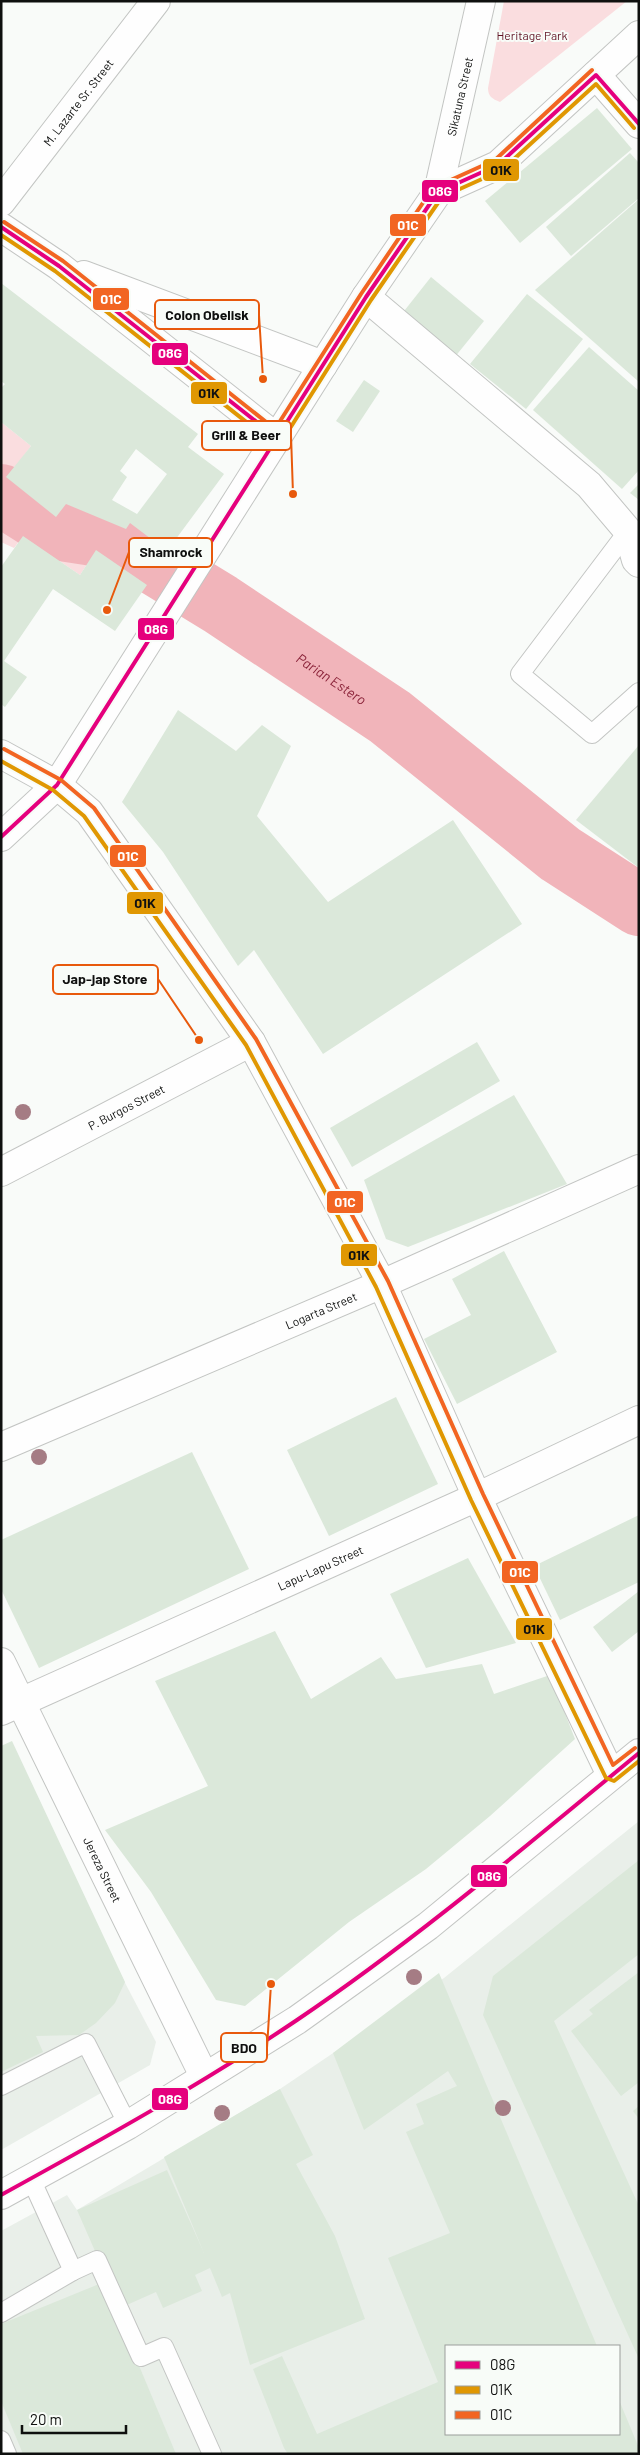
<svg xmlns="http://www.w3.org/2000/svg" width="640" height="2455" font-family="Barlow,sans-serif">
<rect width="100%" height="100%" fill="#f9fbf9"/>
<g fill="#e9efe9" fill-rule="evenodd">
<path d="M1,1746L156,2042L150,2065L1,2150Z"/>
<path d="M639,1821V2454H1V2231L67,2195L77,2210L280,2089L444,1978ZM446,2346H619V2434H446Z"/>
</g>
<g fill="#fadddf">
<path d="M504,1H627L500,102C492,99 488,96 488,88Z"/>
<path d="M1,422L31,446L7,478L56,517L66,504L126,529L130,523L167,551L147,585L96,550L80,575L23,536L14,548L1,542Z"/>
</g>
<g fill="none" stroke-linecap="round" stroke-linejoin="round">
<path stroke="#f1b4ba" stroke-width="62" id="s1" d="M1,495L55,529L107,537L148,560L220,604L390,717L560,854L639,905"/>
</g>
<g fill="#dbe8da" fill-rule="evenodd">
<path d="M597,108L632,149L520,243L485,201Z"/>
<path d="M630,153L639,163V198L571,256L546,227Z"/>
<path d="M639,199V382L535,290Z"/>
<path d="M431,277L484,321L450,363L397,320Z"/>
<path d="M1,283L198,434L188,447L224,474L167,551L130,523L126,529L66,504L56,517L6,477L31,446L1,422V388L5,384L1,381ZM136,449L167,474L137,514L112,500L127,477L120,471Z"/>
<path d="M527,294L583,339L526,409L470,364Z"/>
<path d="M589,347L639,391V470L622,489L533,410Z"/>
<path d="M364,380L380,391L353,432L336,421Z"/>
<path d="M639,484V500L630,493Z"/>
<path d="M23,536L80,575L96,550L147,585L115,631L53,589L4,661L27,677L5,707L1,704V567Z"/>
<path d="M178,710L236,751L262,725L291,746L257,816L328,902L453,820L522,924L323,1054L254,950L238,966L163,852L122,802Z"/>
<path d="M639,745V868L576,820Z"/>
<path d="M477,1042L500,1081L352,1167L330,1128Z"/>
<path d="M514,1095L567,1184L408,1247L386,1239L364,1180Z"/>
<path d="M504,1251L557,1352L457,1404L424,1339L471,1315L452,1279Z"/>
<path d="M396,1397L438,1484L329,1536L287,1450Z"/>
<path d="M192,1452L249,1569L39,1668L1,1589V1540Z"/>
<path d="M639,1515V1582L560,1620L534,1566Z"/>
<path d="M468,1558L516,1643L426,1668L390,1594Z"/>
<path d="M639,1591V1631L612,1652L593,1627Z"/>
<path d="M275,1631L311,1699L381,1657L396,1679L482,1664L494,1694L550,1675L575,1739L490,1816L426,1869L349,1922L245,2006L216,2000L151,1892L105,1830L208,1786L155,1681Z"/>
<path d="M12,1741L125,1982L115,2003L96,2023L79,2035L36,2036L43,2052L1,2072V1746Z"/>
<path d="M639,1860V1954L554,2021L639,2206V2359L483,2015L493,1976Z"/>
<path d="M639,1972V2082L621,2096L571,2031L593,2014L589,2010Z"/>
<path d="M439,1973L597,2346H446V2434H619V2400L639,2448V2454H288L284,2448L253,2369L282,2356L317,2434L438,2382L388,2258L450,2233L406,2132L424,2124L416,2104L457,2086L448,2071L364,2130L333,2053Z"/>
<path d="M280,2089L313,2155L296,2164L335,2236L365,2319L250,2365L230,2293L222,2297L210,2268L195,2275L202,2291L163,2308L156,2292L120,2308L77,2210L167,2170L204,2253L164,2157Z"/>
<path d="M639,2106V2119L633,2111Z"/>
<path d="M104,2282L176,2454H23L1,2401V2324Z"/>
</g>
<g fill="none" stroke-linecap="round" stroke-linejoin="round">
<defs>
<g id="lane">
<path d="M628,531L520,674L592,734L639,692"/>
<path d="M1,2086L86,2043L128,2125"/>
<path d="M31,2179L73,2271"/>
<path d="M1,2313L73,2271L97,2260L141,2357L164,2347L212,2454"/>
<path d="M1,2440L7,2454"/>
</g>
<g id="street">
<path id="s2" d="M1,202L156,1"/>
<path d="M366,297L589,485L628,531L636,560L639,563"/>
<path id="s3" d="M1,1172L251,1042"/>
<path id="s4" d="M1,1447L382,1284L639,1169"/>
<path d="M477,1497L639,1420"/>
</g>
<g id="secondary">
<path d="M596,75L639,124"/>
<path id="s5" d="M438,192L481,1"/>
<path d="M1,227L59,266L277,438"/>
<path d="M84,275L323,365"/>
<path d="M1,754L57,785L89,812L251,1042L382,1284L477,1497L611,1775"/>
<path d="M1,837L57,785L366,297L438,192L498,165L639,35"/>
<path id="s6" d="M1,1662L204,2076"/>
<path id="s7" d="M1,1711L477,1497"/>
<path d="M1,2195L128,2125L297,2020L428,1926L639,1753"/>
</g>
</defs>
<use href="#lane" stroke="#c3c5c3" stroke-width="20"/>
<use href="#street" stroke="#c3c5c3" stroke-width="30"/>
<use href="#secondary" stroke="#c3c5c3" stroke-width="30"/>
<use href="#lane" stroke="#fefefe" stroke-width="18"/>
<use href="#street" stroke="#fefefe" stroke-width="28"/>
<use href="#secondary" stroke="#fefefe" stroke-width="28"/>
<defs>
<g id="bus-1">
<path d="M1,227L59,266L277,438"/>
<path d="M1,837L57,785L366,297L438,192L498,165L596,75L639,124"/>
<path d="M1,2195C101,2140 202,2084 297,2020C417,1939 527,1845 639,1753"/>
</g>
<g id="bus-2">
<path d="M1,235L55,271L273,443L278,444L282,441L371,300L442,197L502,170L596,84L634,128"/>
<path d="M1,761L53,790L84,816L246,1045L376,1287L471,1500L606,1778L614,1781L639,1761"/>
</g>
<g id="bus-3">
<path d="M4,222L63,261L275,429L361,294L433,188L495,160L592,70"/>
<path d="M4,749L61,780L94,808L256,1039L388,1281L483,1494L613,1765L635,1748"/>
</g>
</defs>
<use href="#bus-1" stroke="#f8fcf8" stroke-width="8"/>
<use href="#bus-2" stroke="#f8fcf8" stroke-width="8"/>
<use href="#bus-3" stroke="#f8fcf8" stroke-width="8"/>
<use href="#bus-1" stroke="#e5007d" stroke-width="4"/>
<use href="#bus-2" stroke="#e09702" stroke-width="4"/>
<use href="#bus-3" stroke="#f26522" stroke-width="4"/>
</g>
<g fill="#a57c84">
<circle cx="23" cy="1112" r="8"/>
<circle cx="39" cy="1457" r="8"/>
<circle cx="414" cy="1977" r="8"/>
<circle cx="503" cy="2108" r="8"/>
<circle cx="222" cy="2113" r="8"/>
</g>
<g text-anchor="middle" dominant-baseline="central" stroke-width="4" stroke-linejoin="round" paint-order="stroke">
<g font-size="12" fill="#611425" stroke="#f8fcf8">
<text x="532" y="35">Heritage Park</text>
</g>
<g font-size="12" fill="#0f100f" stroke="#f8fcf8">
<text stroke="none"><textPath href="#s5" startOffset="98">Sikatuna Street</textPath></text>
<text stroke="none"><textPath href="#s2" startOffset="126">M. Lazarte Sr. Street</textPath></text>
<text stroke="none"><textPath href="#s3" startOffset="141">P. Burgos Street</textPath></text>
<text stroke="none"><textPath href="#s4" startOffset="348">Logarta Street</textPath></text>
<text stroke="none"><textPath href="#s7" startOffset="350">Lapu-Lapu Street</textPath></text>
<text stroke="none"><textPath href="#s6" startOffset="231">Jereza Street</textPath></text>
</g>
<g font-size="14" font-style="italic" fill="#8b243a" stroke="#f8fcf8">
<text stroke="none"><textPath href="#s1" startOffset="382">Parian Estero</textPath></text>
</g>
</g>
<path fill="none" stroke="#e8590c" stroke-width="2" d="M263 379L259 315M293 494L291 435M107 610L129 552M199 1040L158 979M271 1984L267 2048"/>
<g fill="#e8590c" stroke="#f8fcf8" stroke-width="2">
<circle cx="263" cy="379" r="5"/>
<circle cx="293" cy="494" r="5"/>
<circle cx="107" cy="610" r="5"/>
<circle cx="199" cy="1040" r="5"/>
<circle cx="271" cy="1984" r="5"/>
</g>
<g fill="#f8fcf8" stroke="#e8590c" stroke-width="2">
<rect x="155" y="300" width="104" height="29" rx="5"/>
<rect x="202" y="421" width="89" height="29" rx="5"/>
<rect x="129" y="538" width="83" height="29" rx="5"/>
<rect x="53" y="965" width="105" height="29" rx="5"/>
<rect x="221" y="2033" width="46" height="29" rx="5"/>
</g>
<g font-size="14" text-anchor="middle" font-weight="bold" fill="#0f100f">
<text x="207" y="320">Colon Obelisk</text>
<text x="246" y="440">Grill &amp; Beer</text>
<text x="171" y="557">Shamrock</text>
<text x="105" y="984">Jap-jap Store</text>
<text x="244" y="2053">BDO</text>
</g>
<g stroke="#f8fcf8" stroke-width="2">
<rect x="482" y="158" width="38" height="24" rx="5" fill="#e09702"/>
<rect x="421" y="179" width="38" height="24" rx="5" fill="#e5007d"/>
<rect x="389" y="213" width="38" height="24" rx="5" fill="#f26522"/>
<rect x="92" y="287" width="38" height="24" rx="5" fill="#f26522"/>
<rect x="151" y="342" width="38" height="24" rx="5" fill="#e5007d"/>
<rect x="190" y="381" width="38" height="24" rx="5" fill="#e09702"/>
<rect x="137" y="617" width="38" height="24" rx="5" fill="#e5007d"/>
<rect x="109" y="844" width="38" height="24" rx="5" fill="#f26522"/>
<rect x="126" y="891" width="38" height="24" rx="5" fill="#e09702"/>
<rect x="326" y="1190" width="38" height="24" rx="5" fill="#f26522"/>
<rect x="340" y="1243" width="38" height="24" rx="5" fill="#e09702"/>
<rect x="501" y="1560" width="38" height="24" rx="5" fill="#f26522"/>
<rect x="515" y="1617" width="38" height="24" rx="5" fill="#e09702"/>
<rect x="470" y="1864" width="38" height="24" rx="5" fill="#e5007d"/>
<rect x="151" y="2087" width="38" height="24" rx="5" fill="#e5007d"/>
</g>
<g font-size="14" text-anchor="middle" font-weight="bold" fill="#fff">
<text x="440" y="196">08G</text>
<text x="408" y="230">01C</text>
<text x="111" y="304">01C</text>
<text x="170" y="358">08G</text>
<text x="156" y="634">08G</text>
<text x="128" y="861">01C</text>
<text x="345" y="1207">01C</text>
<text x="520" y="1577">01C</text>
<text x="489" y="1881">08G</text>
<text x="170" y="2104">08G</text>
</g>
<g font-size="14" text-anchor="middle" font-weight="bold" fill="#111">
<text x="501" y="175">01K</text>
<text x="209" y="398">01K</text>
<text x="145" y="908">01K</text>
<text x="359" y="1260">01K</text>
<text x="534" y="1634">01K</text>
</g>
<rect width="640" height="2455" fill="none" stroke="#0f100f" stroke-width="5"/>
<rect x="445" y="2345" width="175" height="90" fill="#f8fcf8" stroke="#9b9e9b"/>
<rect x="455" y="2361" width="25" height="8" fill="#e5007d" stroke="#9b9e9b"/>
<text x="490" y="2370" font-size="15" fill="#0f100f">08G</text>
<rect x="455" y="2386" width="25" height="8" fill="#e09702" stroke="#9b9e9b"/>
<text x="490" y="2395" font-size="15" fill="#0f100f">01K</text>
<rect x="455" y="2411" width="25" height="8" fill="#f26522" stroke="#9b9e9b"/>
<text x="490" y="2420" font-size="15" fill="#0f100f">01C</text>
<path d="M22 2425v8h104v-8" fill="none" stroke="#0f100f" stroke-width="2.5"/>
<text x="30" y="2425" font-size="15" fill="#0f100f" stroke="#f8fcf8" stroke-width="4" paint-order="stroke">20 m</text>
</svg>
